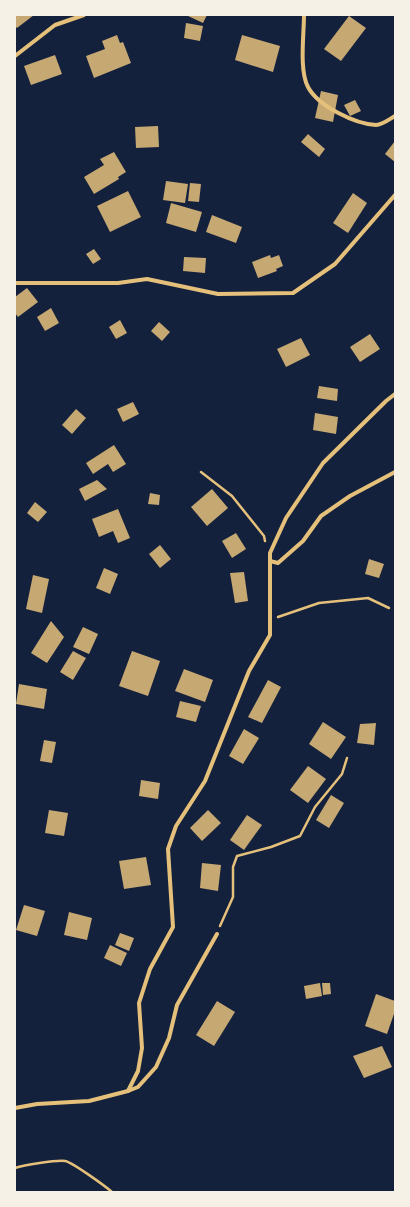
<svg xmlns="http://www.w3.org/2000/svg" width="410" height="1207" font-family="'Crimson Pro',serif">
<rect width="100%" height="100%" fill="#14213d"/>
<g fill="#c6a872">
<path d="M15,15H34L17,28L15,26Z"/>
<path d="M186,15H207L203,23Z"/>
<path d="M349,16L366,28L341,61L324,49Z"/>
<path d="M186,23L203,26L200,41L184,38Z"/>
<path d="M117,35L120,43L123,42L131,63L94,78L86,56L105,49L102,41Z"/>
<path d="M242,35L280,46L273,72L235,60Z"/>
<path d="M55,55L62,74L31,85L24,66Z"/>
<path d="M321,91L338,95L333,122L315,118Z"/>
<path d="M355,100L361,111L350,116L344,105Z"/>
<path d="M158,126L159,147L136,148L135,127Z"/>
<path d="M308,134L325,149L319,157L301,142Z"/>
<path d="M395,141V162L385,154Z"/>
<path d="M114,152L126,172L118,177L119,179L94,194L84,177L104,165L100,159Z"/>
<path d="M166,181L188,184L185,203L163,200Z"/>
<path d="M190,183L201,184L199,202L188,201Z"/>
<path d="M128,191L141,217L110,232L97,206Z"/>
<path d="M353,193L367,203L348,233L333,223Z"/>
<path d="M171,203L202,212L196,232L166,223Z"/>
<path d="M212,215L242,227L236,243L206,232Z"/>
<path d="M94,249L101,259L93,264L86,254Z"/>
<path d="M270,255L271,258L279,255L283,266L276,269L277,271L258,278L252,262Z"/>
<path d="M184,257L206,258L205,273L183,271Z"/>
<path d="M27,288L38,302L18,317L15,313V297Z"/>
<path d="M51,308L59,323L45,331L37,317Z"/>
<path d="M120,320L127,333L116,339L109,327Z"/>
<path d="M159,322L170,332L162,341L151,331Z"/>
<path d="M370,334L380,349L360,362L350,347Z"/>
<path d="M301,338L310,355L286,367L277,349Z"/>
<path d="M319,386L338,389L337,401L317,398Z"/>
<path d="M133,402L139,414L123,422L117,409Z"/>
<path d="M76,409L86,418L72,434L62,425Z"/>
<path d="M315,413L338,417L336,434L313,430Z"/>
<path d="M114,445L126,464L113,472L108,464L93,474L86,463Z"/>
<path d="M97,480L107,489L85,501L79,489Z"/>
<path d="M212,489L228,508L207,526L191,507Z"/>
<path d="M150,493L160,495L159,505L148,504Z"/>
<path d="M35,502L47,512L38,522L27,513Z"/>
<path d="M118,509L130,538L118,543L113,531L99,537L92,519Z"/>
<path d="M236,533L246,549L232,558L222,541Z"/>
<path d="M160,545L171,559L160,568L149,554Z"/>
<path d="M369,559L384,564L379,578L365,574Z"/>
<path d="M104,568L118,574L110,594L96,588Z"/>
<path d="M244,572L248,601L235,603L230,573Z"/>
<path d="M33,575L49,579L42,613L26,609Z"/>
<path d="M51,621L64,637L47,663L31,653Z"/>
<path d="M83,627L98,634L89,654L73,647Z"/>
<path d="M73,651L86,658L73,680L60,672Z"/>
<path d="M132,651L160,661L148,696L119,686Z"/>
<path d="M184,669L213,680L205,702L175,691Z"/>
<path d="M268,680L281,687L262,723L248,717Z"/>
<path d="M19,684L47,689L44,709L16,704Z"/>
<path d="M180,701L201,706L196,722L176,717Z"/>
<path d="M323,722L346,737L331,759L309,744Z"/>
<path d="M376,723L374,745L357,743L360,724Z"/>
<path d="M244,729L259,738L243,764L229,756Z"/>
<path d="M44,740L56,742L52,763L40,761Z"/>
<path d="M308,766L326,779L308,803L290,790Z"/>
<path d="M141,780L160,783L158,799L139,796Z"/>
<path d="M331,795L344,803L329,828L316,820Z"/>
<path d="M49,810L68,813L64,836L45,833Z"/>
<path d="M208,810L221,823L202,841L190,828Z"/>
<path d="M247,815L262,825L244,850L230,840Z"/>
<path d="M146,857L151,885L124,889L119,861Z"/>
<path d="M202,863L221,865L218,891L200,888Z"/>
<path d="M24,905L45,911L37,936L16,930Z"/>
<path d="M69,912L92,918L87,940L64,935Z"/>
<path d="M120,933L134,938L129,951L115,945Z"/>
<path d="M110,945L127,953L121,966L104,958Z"/>
<path d="M320,983L322,996L306,999L304,986Z"/>
<path d="M322,983H330L331,994L323,995Z"/>
<path d="M376,994L395,1001V1011L387,1034L365,1026Z"/>
<path d="M217,1001L235,1012L214,1046L196,1035Z"/>
<path d="M382,1046L392,1067L364,1078L353,1056Z"/>
</g>
<g fill="none" stroke-linecap="round" stroke-linejoin="round">
<g stroke="#e5c07b" stroke-width="2.5">
<path d="M201,472L232,496L264,536L265,541"/>
<path d="M278,617L319,603L368,598L389,608"/>
<path d="M220,926L233,897V867L237,856L271,847L300,836L315,807L342,774L347,758"/>
<path d="M15,1168C24,1165 55,1160 65,1161C72,1162 105,1186 112,1192"/>
</g>
<g stroke="#e5c07b" stroke-width="4">
<path d="M304,15C304,35 299,70 308,87C318,106 355,124 376,125C382,125 390,119 395,116"/>
<path d="M15,56L55,25L84,15"/>
<path d="M15,283H118L147,279L218,294L293,293L335,264L395,195"/>
<path d="M395,394L386,401L323,463L286,518L270,553V561L278,563L303,541L321,516L350,496L395,472"/>
<path d="M128,1091L138,1087L156,1067L169,1038L177,1005L217,934"/>
<path d="M15,1108L37,1104L89,1101L128,1091L138,1071L142,1048L139,1003L150,969L173,927L168,849L176,826L205,781L249,671L270,635V561"/>
</g>
</g>
<rect width="410" height="1207" fill="none" stroke="#f6f1e7" stroke-width="32"/>
</svg>
